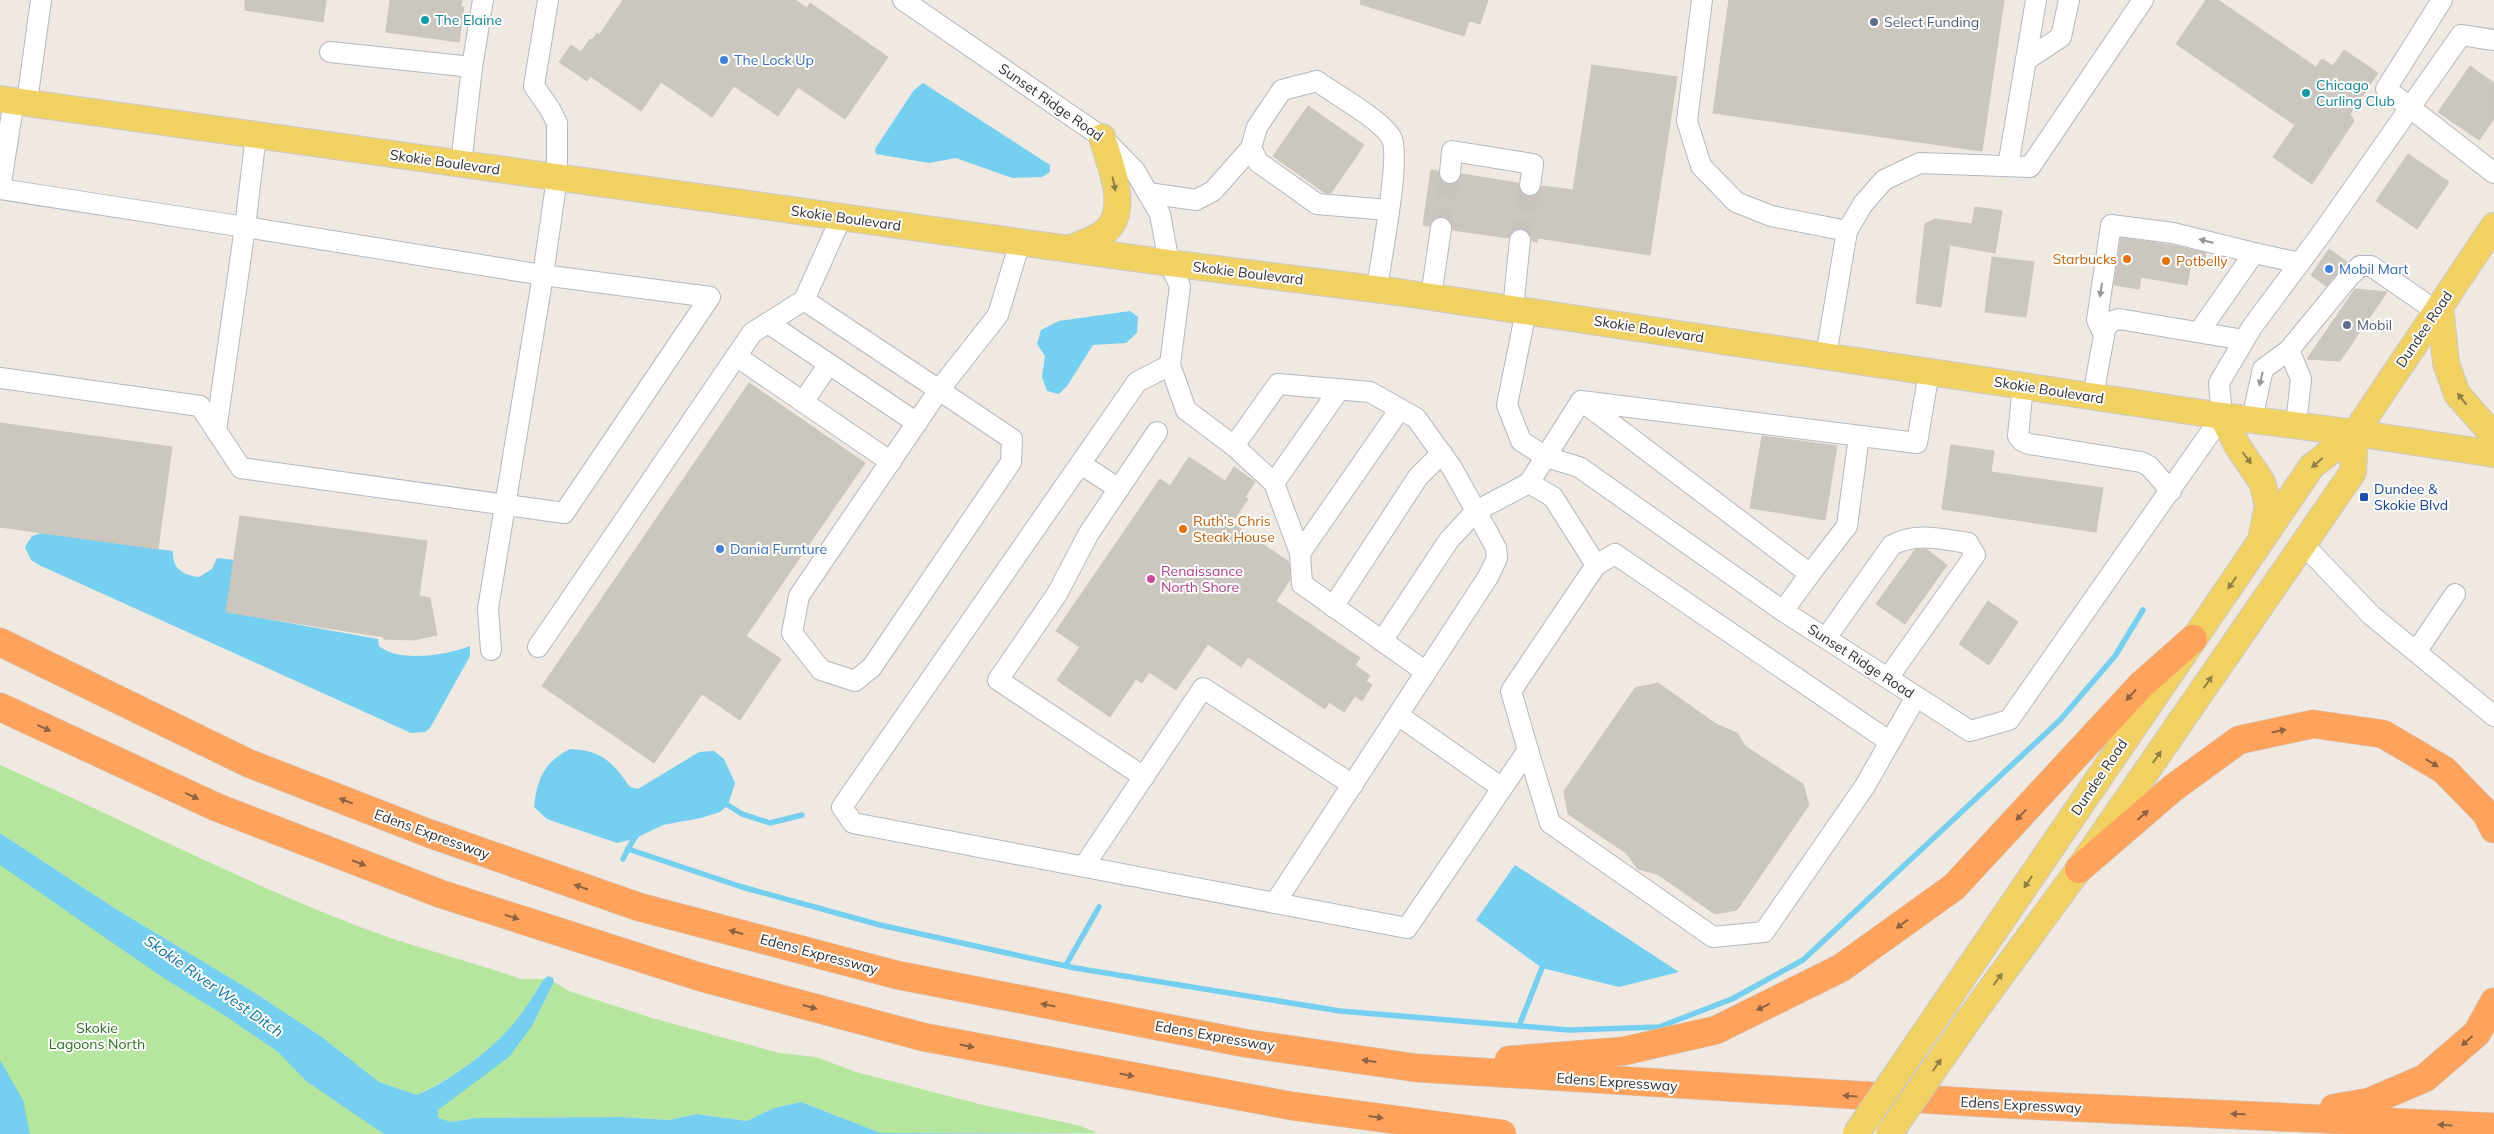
<svg xmlns="http://www.w3.org/2000/svg" width="2494" height="1134" font-family="Mulish,sans-serif">
<rect width="100%" height="100%" fill="#efe9e1"/>
<g fill="#b6e59e">
<path d="M0,765C119,818 234,878 355,925C409,946 466,960 521,979H544C534,994 525,1010 513,1024C487,1055 453,1077 417,1095L379,1082L322,1037L252,991L116,909L0,833Z"/>
<path d="M0,851L419,1134H0Z"/>
<path d="M554,982L569,991L652,1018L779,1053L816,1057L856,1072L979,1104L1081,1126L1097,1133H881L801,1102L774,1108L747,1121L698,1114L669,1120L621,1117L475,1118L452,1122L438,1118V1110L532,1026Z"/>
</g>
<g fill="#75cff0">
<path d="M923,83L1050,165V172L1042,177L1012,178L956,158L929,163L876,154L875,149L914,90Z"/>
<path d="M1130,311L1138,317L1137,333L1126,343L1093,345L1067,386L1059,394L1047,391L1042,377L1045,356L1037,344L1041,330L1059,321Z"/>
<path d="M41,533L173,551C172,569 183,575 199,577L212,569L217,558L234,560L227,612L378,639L379,646C399,663 447,655 470,646V656L430,728L425,732L411,733L39,565L31,560L25,547L32,536Z"/>
<path d="M570,749C601,750 613,762 630,787L638,789L699,752L714,751L724,759L735,783L728,805L720,812L701,818L663,825L634,839L617,843L547,819L534,807C537,779 544,762 570,749Z"/>
<path d="M0,833L116,909L252,991L322,1037L379,1082L417,1095C453,1078 487,1054 513,1024C525,1010 534,994 544,979L548,976L553,978L554,982L532,1026L509,1057L438,1110V1118L452,1122L475,1118L621,1117L669,1120L697,1114L747,1121L774,1108L801,1102L881,1133L1107,1134H384L306,1081L278,1052L227,1017L162,977L0,865Z"/>
<path d="M1515,865L1679,972L1619,987L1542,968L1476,920Z"/>
<path d="M0,1060L23,1100L30,1134H0Z"/>
</g>
<g fill="none" stroke-linecap="round" stroke-linejoin="round">
<g stroke="#75cff0" stroke-width="5.5">
<path d="M723,802L742,814L770,823L802,815"/>
<path d="M628,849L637,834"/>
<path d="M623,859L628,849L742,887L880,925L1075,968L1340,1011L1569,1030L1659,1027L1732,999L1803,960L2060,720L2115,656L2143,610"/>
<path d="M1066,965L1099,907"/>
<path d="M1519,1026L1542,968"/>
</g>
</g>
<g fill="#cbc7bf" stroke="#cbc5ba">
<path d="M245,0H326L323,22L245,10Z"/>
<path d="M390,0H462L461,7H464L459,42L386,32Z"/>
<path d="M623,0H796L807,8L810,3L888,57L845,119L798,87L778,116L734,86L712,117L661,82L641,111L590,76L587,81L559,62L571,45L581,52L590,39L592,40L597,33L599,35Z"/>
<path d="M1361,0H1488L1480,24L1469,21L1464,36L1360,4Z"/>
<path d="M1729,0H2004L1982,151L1713,113Z"/>
<path d="M2206,0H2218L2316,67L2322,59L2333,66L2344,50L2378,73L2350,114L2354,121L2312,184L2273,157L2295,125L2176,44Z"/>
<path d="M1592,65L1677,77L1650,255L1538,238L1537,242L1532,241L1531,235L1522,228L1515,229L1508,238L1453,230L1449,219L1442,216L1432,220L1429,226L1423,225L1431,170L1438,171L1439,178L1448,185L1455,184L1462,174L1518,183L1519,190L1528,197L1535,196L1542,186L1573,190Z"/>
<path d="M2470,66L2494,83V119L2479,140L2438,112Z"/>
<path d="M1308,106L1364,145L1331,193H1325L1273,156Z"/>
<path d="M2408,154L2449,182L2417,229L2376,201Z"/>
<path d="M1975,207L2002,211L1995,253L1950,245L1941,307L1916,303L1925,224L1935,219L1972,224Z"/>
<path d="M2121,238L2171,245L2206,253L2204,267L2191,264L2187,285L2141,277L2139,289L2114,285Z"/>
<path d="M2329,249L2347,262L2326,286L2311,275Z"/>
<path d="M1992,257L2034,262L2026,317L1985,312Z"/>
<path d="M2355,289L2387,292L2340,361L2307,359Z"/>
<path d="M749,383L865,463L746,636L781,659L740,720L702,694L654,763L542,686Z"/>
<path d="M0,423L172,447L158,549L0,527Z"/>
<path d="M1762,436L1837,446L1825,520L1750,508Z"/>
<path d="M1951,445L1994,451L1991,472L2103,488L2096,532L1942,509Z"/>
<path d="M1189,457L1225,481L1234,467L1255,482L1245,497L1248,499L1232,523L1289,562L1290,580L1276,601L1360,658L1355,665L1370,676L1366,681L1372,685L1362,701L1355,696L1344,712L1329,702L1325,709L1248,657L1241,667L1208,644L1176,690L1149,672L1142,683L1136,679L1110,717L1057,680L1080,647L1056,631L1160,479L1170,486Z"/>
<path d="M240,516L427,541L419,596L430,598L437,635L414,640L384,639V637L226,612Z"/>
<path d="M1926,549L1947,565L1905,624L1876,604L1915,550Z"/>
<path d="M1988,601L2018,622L1989,665L1959,644Z"/>
<path d="M1658,683L1716,724L1737,733L1745,746L1803,784L1809,805L1737,910L1715,914L1657,874L1638,869L1626,853L1568,814L1564,791L1635,688Z"/>
</g>
<g fill="none" stroke-linecap="round" stroke-linejoin="round">
<g stroke="#c8c4bd" stroke-width="20" stroke-dasharray="20 10" stroke-linecap="butt">
<path d="M1441,228L1450,173"/>
<path d="M1520,240L1530,185"/>
</g>
<defs>
<g id="minor">
<path d="M903,0L1102,137L1135,171L1160,214L1169,263L1180,286L1170,365L1186,410L1234,446L1278,384L1370,392L1416,418L1452,468L1476,511L1529,483L1581,401L1917,443L1929,372"/>
<path d="M1702,0L1687,121L1701,166L1736,202L1771,216L1847,231"/>
<path d="M2442,0L2386,89L2494,173"/>
<path d="M330,52L472,67"/>
<path d="M2026,60L2061,37L2069,0"/>
<path d="M14,100L0,189L245,227L216,431"/>
<path d="M27,102L41,0"/>
<path d="M256,135L245,227L543,275L488,609L491,650"/>
<path d="M461,164L472,67L483,0"/>
<path d="M2008,166L2036,0"/>
<path d="M1450,173L1452,151L1533,164L1530,185"/>
<path d="M1148,193L1196,200L1213,191L1251,148"/>
<path d="M1377,289C1380,263 1402,155 1391,137C1379,118 1336,95 1317,81L1282,90L1257,127L1251,148L1258,162L1317,204L1388,210"/>
<path d="M1431,297L1441,228"/>
<path d="M804,300L939,390L998,315L1020,242"/>
<path d="M1513,309L1520,240"/>
<path d="M1526,311L1507,405L1521,441L1546,457L1579,467L1783,611L1970,731L2009,720L2222,416L2219,383L2252,327L2322,233L2461,35L2494,40"/>
<path d="M768,323L917,423"/>
<path d="M2199,332L2254,253L2300,263"/>
<path d="M2104,335L2097,320L2111,225L2173,233L2254,253"/>
<path d="M2289,350L2301,379L2296,425"/>
<path d="M736,356L891,462"/>
<path d="M1826,356L1847,231L1863,204L1884,180L1920,163L2030,167L2143,0"/>
<path d="M1170,365L1137,382L842,807L853,823L1275,903L1488,577L1497,558L1496,548L1476,511L1449,540L1382,641"/>
<path d="M0,378L200,406L241,468L564,513L710,297L543,275L557,178V123L550,109L534,86L548,0"/>
<path d="M2023,386L2018,436L2022,441L2029,444L2141,462L2149,466L2171,491"/>
<path d="M939,390L1012,439L1011,462L872,667L855,681L821,670L792,633L799,596Z"/>
<path d="M2093,396L2105,330L2110,322L2119,319L2244,340"/>
<path d="M803,402L829,364"/>
<path d="M1583,402L1810,574L1847,526L1859,436"/>
<path d="M2252,419L2263,369L2289,350L2348,278L2360,266H2371L2436,311"/>
<path d="M1234,446L1274,483L1300,553L1302,584L1426,672"/>
<path d="M1081,464L1119,489"/>
<path d="M1274,483L1339,390"/>
<path d="M1529,483L1553,497L1596,565L1615,554L1890,742L1916,697"/>
<path d="M2303,544L2371,615L2494,716"/>
<path d="M1300,553L1400,409"/>
<path d="M1333,607L1418,477L1442,453"/>
<path d="M1783,611L1810,574"/>
<path d="M1826,638L1892,545C1917,532 1941,539 1968,543L1975,555L1888,678"/>
<path d="M538,647L752,333L804,300L841,218"/>
<path d="M2416,652L2455,594"/>
<path d="M1398,715L1502,788"/>
<path d="M1528,750L1511,691L1596,565"/>
<path d="M1144,777L998,680L1057,594L1089,533L1157,432"/>
<path d="M1084,866L1203,688L1353,785"/>
<path d="M1275,903L1407,928L1528,750L1550,823L1713,937L1764,932L1865,786L1890,742"/>
</g>
<g id="major">
<path d="M0,99L1169,263L1398,292L2222,416L2355,433L2494,454"/>
<path d="M1068,249C1080,244 1097,240 1107,230C1130,207 1109,163 1102,137"/>
<path d="M2440,306L2446,363L2457,394L2494,436"/>
<path d="M2222,416L2238,447L2262,482L2268,506L2262,535"/>
<path d="M1935,1018L2312,466L2355,433L2494,226"/>
<path d="M1969,1019L2079,869L2353,472L2355,433"/>
</g>
<g id="highway">
<path d="M0,642L248,763L428,833L639,907L897,975L1096,1014L1244,1043L1417,1068L2001,1104L2494,1127"/>
<path d="M0,707L216,807L441,894L700,977L923,1037L1292,1106L1502,1134"/>
<path d="M2079,869L2173,788L2239,740L2313,724L2383,734L2444,770L2486,813L2494,829"/>
<path d="M1509,1060L1624,1051L1716,1030L1841,968L1954,887L2141,685L2193,639"/>
<path d="M2334,1108L2369,1102L2425,1078L2477,1033L2494,1002"/>
</g>
</defs>
<use href="#minor" stroke="#b4b7c1" stroke-width="22"/>
<use href="#major" stroke="#c9c9c9" stroke-width="28"/>
<use href="#highway" stroke="#c9c9c9" stroke-width="29"/>
<use href="#minor" stroke="#fff" stroke-width="20"/>
<use href="#major" stroke="#f2d163" stroke-width="26"/>
<use href="#highway" stroke="#ffa35c" stroke-width="28"/>
<defs>
<g id="major-bridge">
<path d="M1856,1134L1935,1018"/>
<path d="M1889,1134L1969,1019"/>
</g>
</defs>
<use href="#major-bridge" stroke="#c9c9c9" stroke-width="28" stroke-linecap="butt"/>
<use href="#major-bridge" stroke="#f2d163" stroke-width="26"/>
</g>
<defs><path id="oneway-solid" d="M-6-.8H1V-3.2L6.5 0L1 3.2V.8H-6Z" transform="scale(1.25)"/></defs>
<g fill="#908048">
<use href="#oneway-solid" transform="translate(1114 184) rotate(78)"/>
<use href="#oneway-solid" transform="translate(2462 399) rotate(-128)"/>
<use href="#oneway-solid" transform="translate(2247 458) rotate(53)"/>
<use href="#oneway-solid" transform="translate(2317 463) rotate(139)"/>
<use href="#oneway-solid" transform="translate(2232 583) rotate(125)"/>
<use href="#oneway-solid" transform="translate(2208 682) rotate(-55)"/>
<use href="#oneway-solid" transform="translate(2157 757) rotate(-55)"/>
<use href="#oneway-solid" transform="translate(2028 882) rotate(124)"/>
<use href="#oneway-solid" transform="translate(1998 979) rotate(-54)"/>
<use href="#oneway-solid" transform="translate(1937 1065) rotate(-55)"/>
</g>
<g fill="#969696">
<use href="#oneway-solid" transform="translate(2206 241) rotate(-166)"/>
<use href="#oneway-solid" transform="translate(2101 290) rotate(98)"/>
<use href="#oneway-solid" transform="translate(2261 379) rotate(103)"/>
</g>
<g fill="#8c6343">
<use href="#oneway-solid" transform="translate(2131 695) rotate(133)"/>
<use href="#oneway-solid" transform="translate(44 728) rotate(25)"/>
<use href="#oneway-solid" transform="translate(2279 731) rotate(-12)"/>
<use href="#oneway-solid" transform="translate(2432 763) rotate(31)"/>
<use href="#oneway-solid" transform="translate(192 796) rotate(25)"/>
<use href="#oneway-solid" transform="translate(346 801) rotate(-159)"/>
<use href="#oneway-solid" transform="translate(2021 815) rotate(133)"/>
<use href="#oneway-solid" transform="translate(2143 815) rotate(-42)"/>
<use href="#oneway-solid" transform="translate(359 863) rotate(21)"/>
<use href="#oneway-solid" transform="translate(581 887) rotate(-161)"/>
<use href="#oneway-solid" transform="translate(512 917) rotate(18)"/>
<use href="#oneway-solid" transform="translate(1902 924) rotate(144)"/>
<use href="#oneway-solid" transform="translate(736 932) rotate(-165)"/>
<use href="#oneway-solid" transform="translate(1048 1005) rotate(-169)"/>
<use href="#oneway-solid" transform="translate(810 1007) rotate(15)"/>
<use href="#oneway-solid" transform="translate(1763 1007) rotate(154)"/>
<use href="#oneway-solid" transform="translate(2467 1041) rotate(139)"/>
<use href="#oneway-solid" transform="translate(967 1046) rotate(11)"/>
<use href="#oneway-solid" transform="translate(1369 1061) rotate(-172)"/>
<use href="#oneway-solid" transform="translate(1127 1075) rotate(11)"/>
<use href="#oneway-solid" transform="translate(1850 1096) rotate(-177)"/>
<use href="#oneway-solid" transform="translate(2238 1114) rotate(-178)"/>
<use href="#oneway-solid" transform="translate(1376 1117) rotate(8)"/>
<use href="#oneway-solid" transform="translate(2445 1125) rotate(-177)"/>
</g>
<g fill="#0f9aa8" stroke="#fff" stroke-width="2">
<circle cx="425" cy="20" r="5"/>
<circle cx="2306" cy="93" r="5"/>
</g>
<g fill="#5c6f8a" stroke="#fff" stroke-width="2">
<circle cx="1874" cy="22" r="5"/>
<circle cx="2347" cy="325" r="5"/>
</g>
<g fill="#3f7fe0" stroke="#fff" stroke-width="2">
<circle cx="724" cy="60" r="5"/>
<circle cx="2329" cy="269" r="5"/>
<circle cx="720" cy="549" r="5"/>
</g>
<g fill="#e8710a" stroke="#fff" stroke-width="2">
<circle cx="2127" cy="259" r="5"/>
<circle cx="2166" cy="261" r="5"/>
<circle cx="1183" cy="529" r="5"/>
</g>
<rect fill="#1a4fb4" stroke="#fff" stroke-width="2" x="2359" y="492" width="10" height="10" rx="2.5"/>
<circle fill="#d1479c" stroke="#fff" stroke-width="2" cx="1151" cy="579" r="5"/>
<g text-anchor="middle" dominant-baseline="central" stroke-width="4" stroke-linejoin="round" paint-order="stroke">
<g font-size="14" fill="#0d838f" stroke="#fff" text-anchor="start">
<text x="435" y="20">The Elaine</text>
<text x="2316" y="85">Chicago<tspan x="2316" dy="16">Curling Club</tspan></text>
</g>
<g font-size="14" fill="#4e5e75" stroke="#fff" text-anchor="start">
<text x="1884" y="22">Select Funding</text>
<text x="2357" y="325">Mobil</text>
</g>
<g font-size="14" fill="#366cbe" stroke="#fff" text-anchor="start">
<text x="734" y="60">The Lock Up</text>
<text x="2339" y="269">Mobil Mart</text>
<text x="730" y="549">Dania Furnture</text>
</g>
<g font-size="14" fill="#2e2e2e" stroke="#fff">
<text transform="translate(1051 102) rotate(35)">Sunset Ridge Road</text>
<text transform="translate(445 162) rotate(8)">Skokie Boulevard</text>
<text transform="translate(846 218) rotate(8)">Skokie Boulevard</text>
<text transform="translate(1248 273) rotate(7)">Skokie Boulevard</text>
<text transform="translate(1649 329) rotate(9)">Skokie Boulevard</text>
<text transform="translate(2424 329) rotate(-56)">Dundee Road</text>
<text transform="translate(2049 390) rotate(9)">Skokie Boulevard</text>
<text transform="translate(1861 661) rotate(33)">Sunset Ridge Road</text>
<text transform="translate(2099 777) rotate(-56)">Dundee Road</text>
<text transform="translate(432 834) rotate(20)">Edens Expressway</text>
<text transform="translate(819 954) rotate(15)">Edens Expressway</text>
<text transform="translate(1215 1036) rotate(10)">Edens Expressway</text>
<text transform="translate(1617 1082) rotate(4)">Edens Expressway</text>
<text transform="translate(2021 1105) rotate(3)">Edens Expressway</text>
</g>
<g font-size="14" fill="#c56008" stroke="#fff" text-anchor="start">
<text x="2117" y="259" text-anchor="end">Starbucks</text>
<text x="2176" y="261">Potbelly</text>
<text x="1193" y="521">Ruth's Chris<tspan x="1193" dy="16">Steak House</tspan></text>
</g>
<g font-size="14" fill="#164399" stroke="#fff" text-anchor="start">
<text x="2374" y="489">Dundee &amp;<tspan x="2374" dy="16">Skokie Blvd</tspan></text>
</g>
<g font-size="14" fill="#b23c85" stroke="#fff" text-anchor="start">
<text x="1161" y="571">Renaissance<tspan x="1161" dy="16">North Shore</tspan></text>
</g>
<g font-size="14" fill="#2c6e1b" stroke="#fff">
<text x="97" y="1028">Skokie<tspan x="97" dy="16">Lagoons North</tspan></text>
</g>
<g font-size="15" font-style="italic" fill="#0d6fa3" stroke="#fff">
<text transform="translate(214 986) rotate(35)">Skokie River West Ditch</text>
</g>
</g>
</svg>
